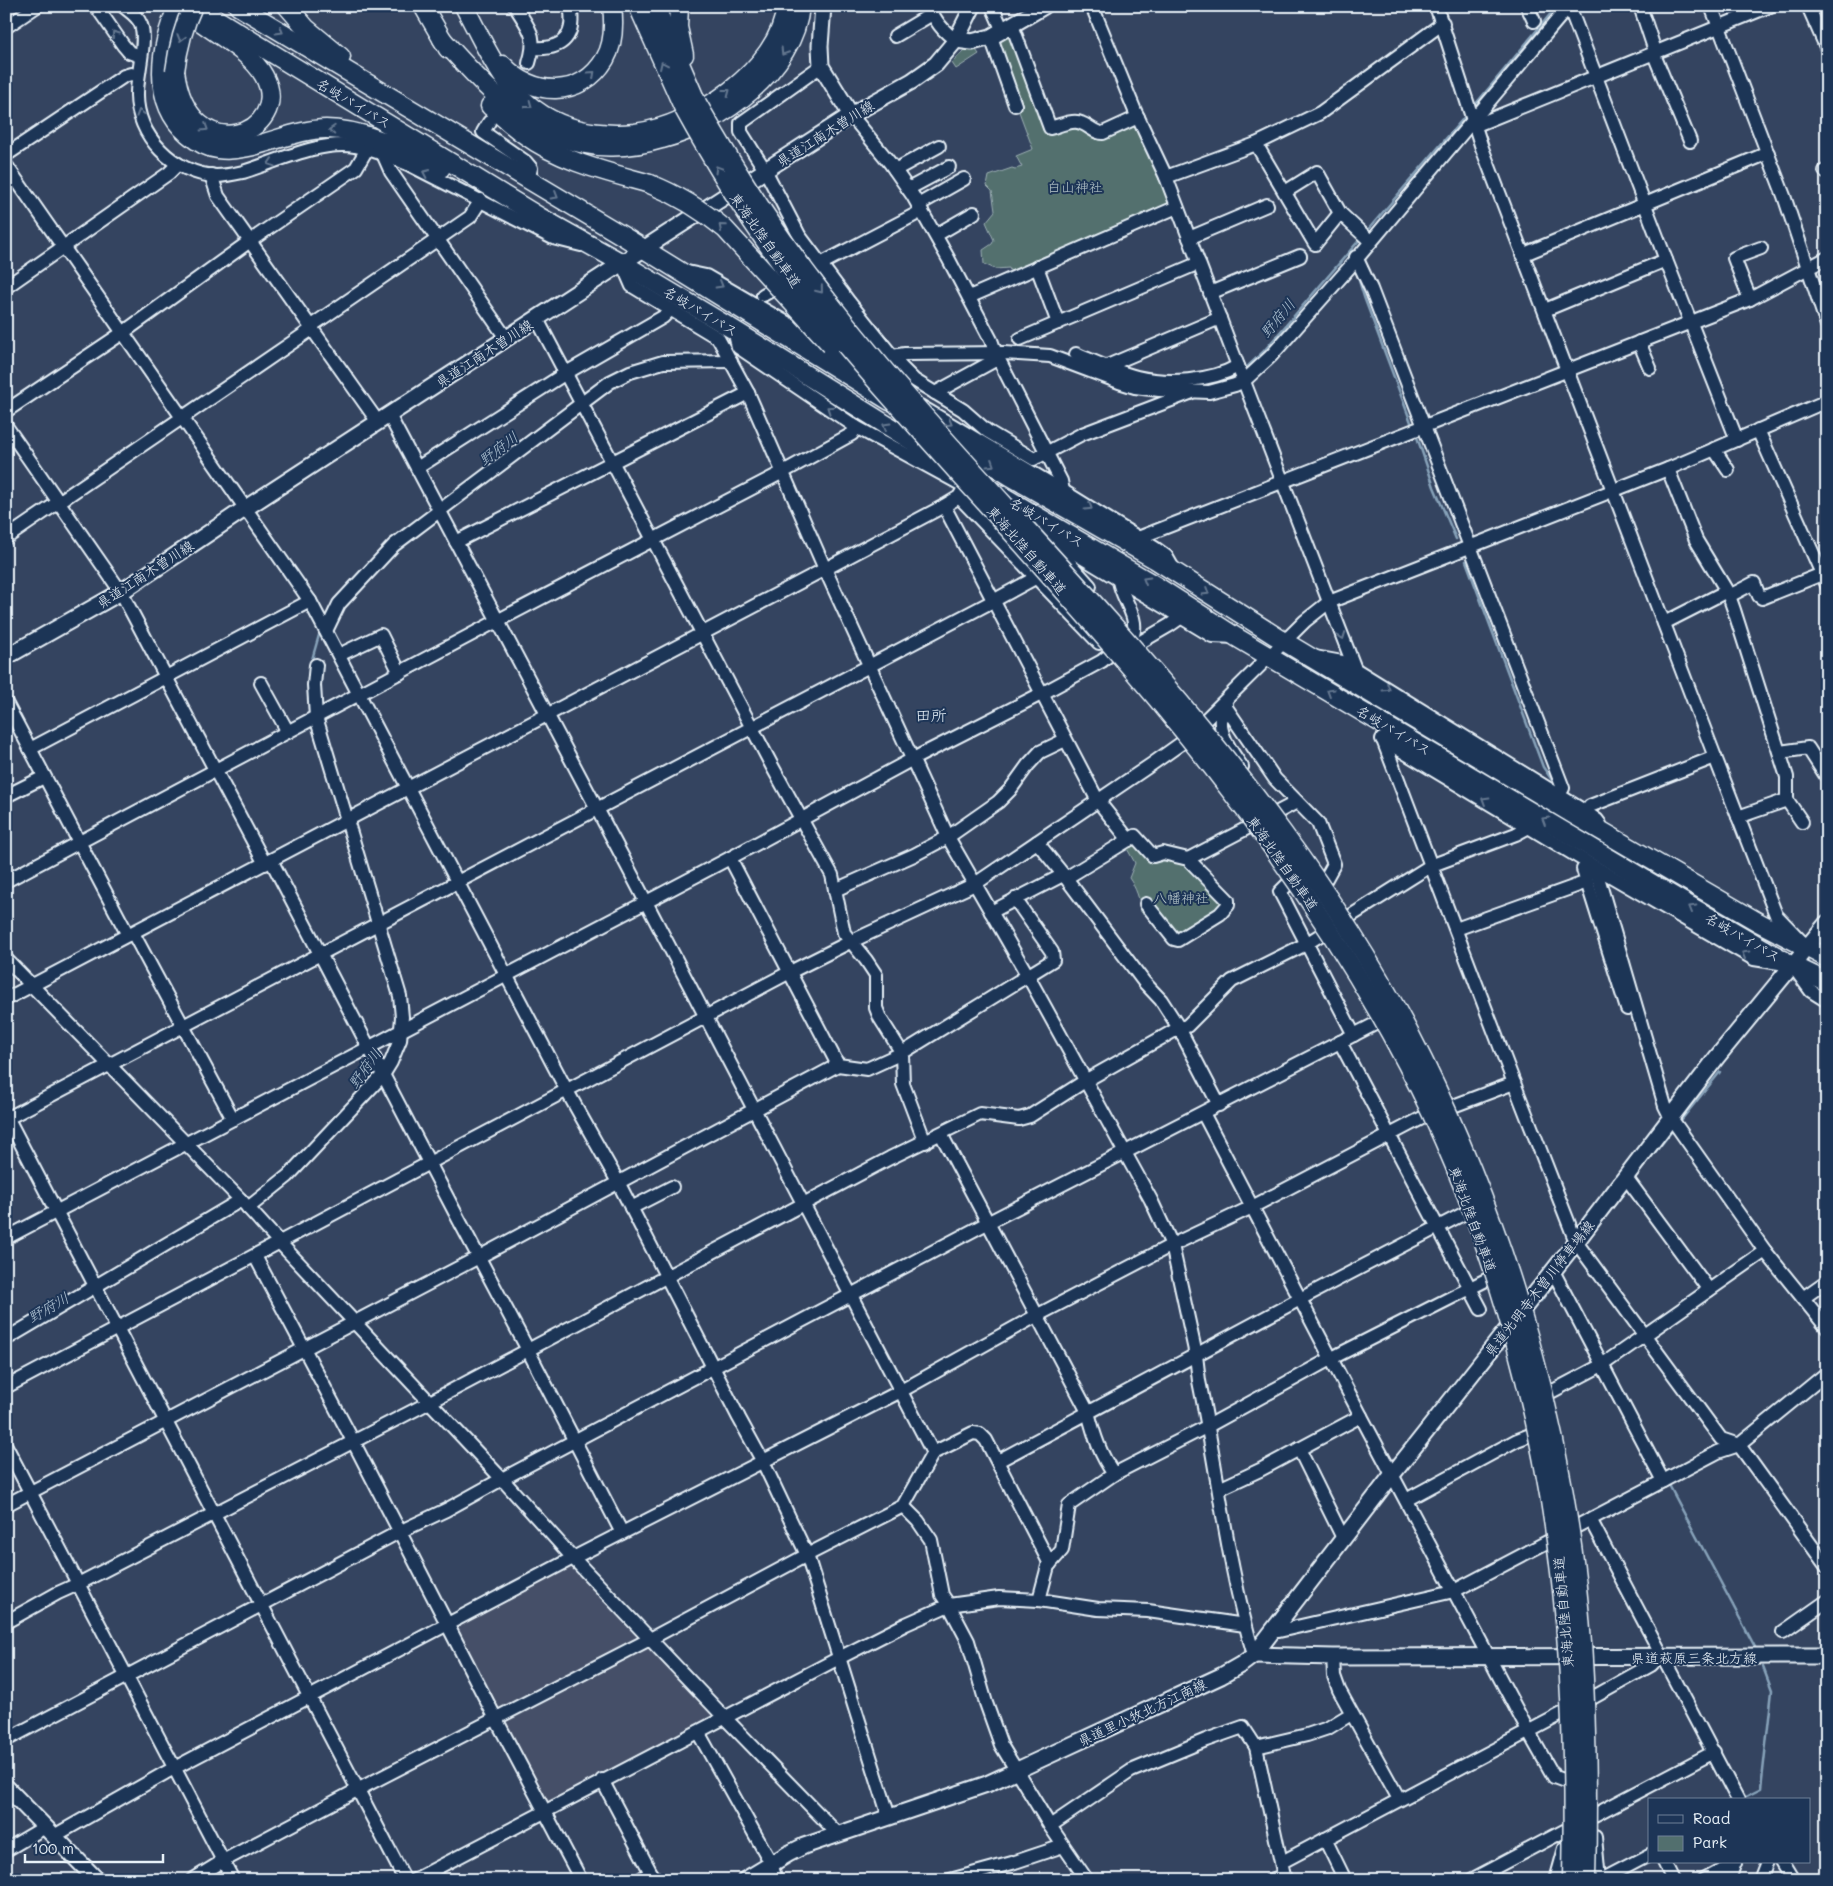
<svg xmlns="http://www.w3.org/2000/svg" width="1833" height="1886" font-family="Mali,'Klee One',sans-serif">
<rect width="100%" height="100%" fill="#344460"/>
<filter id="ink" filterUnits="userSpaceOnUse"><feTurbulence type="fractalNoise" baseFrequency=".02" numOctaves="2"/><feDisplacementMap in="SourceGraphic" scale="10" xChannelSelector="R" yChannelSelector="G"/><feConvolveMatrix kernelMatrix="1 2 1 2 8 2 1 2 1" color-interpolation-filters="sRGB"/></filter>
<g filter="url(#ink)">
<path fill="#444f67" d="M573,1564L716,1715L545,1806L453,1628Z"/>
<g fill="#526f6e" stroke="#9db0b3">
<path d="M1008,27L1049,135L1057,128L1078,125L1089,129L1140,122L1176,202L1013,278L1009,268L995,269L984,264L983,250L992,244L994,240L986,222L995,211L992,191L987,186L989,176L1012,168L1015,169L1022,167L1016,156L1033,149L991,37Z"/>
<path d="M964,50H976L979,54L956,69L952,63Z"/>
<path d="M1135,836L1153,856L1188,859L1227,902L1174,939L1156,914L1147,916L1141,912C1140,899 1136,888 1129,878L1135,863L1125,845Z"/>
</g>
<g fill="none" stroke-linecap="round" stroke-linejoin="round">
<g stroke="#87a2b9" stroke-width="2.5">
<path d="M1474,106L1557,6"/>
<path d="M1366,232L1467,114"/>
<path d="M1357,274L1364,297L1412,425"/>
<path d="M1244,370L1263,352L1361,238"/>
<path d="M1207,383L1226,380L1237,374"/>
<path d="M1416,434L1434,487L1456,539"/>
<path d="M1466,561L1543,767L1552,780"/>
<path d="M311,663L319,635"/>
<path d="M1682,1119L1720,1072"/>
<path d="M1634,1179L1672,1131"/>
<path d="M1590,1236L1628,1188"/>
<path d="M1541,1301L1555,1282"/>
<path d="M1668,1483L1755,1647"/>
<path d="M1745,1797L1761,1789L1772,1691L1763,1667"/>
<path d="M1611,1868L1649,1848"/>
</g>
<path stroke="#4f5e77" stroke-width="12" stroke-dasharray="12 6" stroke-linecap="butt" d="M864,427L887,390"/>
<defs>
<g id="minor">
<path d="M96,6L123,45L129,52L140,56"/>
<path d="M123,6C130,12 138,16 141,25C147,40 137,75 137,93C136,136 174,174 216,176C225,176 234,174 243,172C276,162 320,140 355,146C374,150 392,157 410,165L553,238L581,245"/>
<path d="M515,6C529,29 538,35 529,63"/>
<path d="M928,6C936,21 942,31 956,40"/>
<path d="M992,6L1003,31"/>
<path d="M1092,6L1135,111L1166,177L1238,366L1355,669"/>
<path d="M1436,6L1482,148L1715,757L1776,915L1800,940"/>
<path d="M1527,6L1534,21"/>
<path d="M1640,6L1654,48L1655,57L1690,141"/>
<path d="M1711,6L1784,196L1827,325"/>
<path d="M1808,6L1827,49"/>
<path d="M1012,25L1050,128C1058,126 1073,119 1081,123C1090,126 1094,133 1103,133L1138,117"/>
<path d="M6,27L37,6"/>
<path d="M895,36L932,14"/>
<path d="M991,37L1015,105"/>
<path d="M534,48C564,50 576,35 570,6"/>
<path d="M821,66L741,123V132L765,170L799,235L849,302L901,367L914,380L963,410L987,431L1034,459"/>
<path d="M851,115L890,163L913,196L948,258L991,340L996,354L1061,481L1063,491"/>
<path d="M489,122L483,132L526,162L531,168L528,180"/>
<path d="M1474,126L1770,6"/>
<path d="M1256,144L1315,244L1340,213"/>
<path d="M383,154L391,172L506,338"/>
<path d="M6,155L124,76L131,74L138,76"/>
<path d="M6,165L310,601L567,1091L618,1182L739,1418L763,1462L807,1555L889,1817"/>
<path d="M895,170L939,146"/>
<path d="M1825,171L1827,170"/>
<path d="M211,175L218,196L378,422"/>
<path d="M1166,177L1256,144L1320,113L1443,23"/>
<path d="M908,189L949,167"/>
<path d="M1285,192L1317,172L1340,213L1370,241"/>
<path d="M918,205L964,179"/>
<path d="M936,235L974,213"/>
<path d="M1189,238L1267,205"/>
<path d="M1522,255L1768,153"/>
<path d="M1356,257L1371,289L1563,788L1559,795"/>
<path d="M622,263L632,286L718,338L748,393L825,569L948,837L1028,976L1151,1200L1172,1245L1196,1355L1199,1381C1218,1472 1227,1566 1254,1655"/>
<path d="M1037,267L1058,323"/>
<path d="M813,268L922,211"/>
<path d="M687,272L706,276L813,338L859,367"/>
<path d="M6,287L169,173L178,164"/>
<path d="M1210,293L1300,256"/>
<path d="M763,295L784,283"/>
<path d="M969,297L1177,207"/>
<path d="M1750,299L1734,258L1761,248"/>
<path d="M1545,310L1666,260"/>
<path d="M537,319L772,766L832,875L844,933L866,960L876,975V1008L880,1018L902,1053L1053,960L1052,952L1015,899"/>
<path d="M734,330L738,347L856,427L966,487"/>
<path d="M1020,339L1199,263"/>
<path d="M1639,342L1650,368"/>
<path d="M1076,354C1095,362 1116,372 1137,377C1167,384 1210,382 1238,366"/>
<path d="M886,357L905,354L1004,353L1050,356L1119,382L1135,387L1159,390L1209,392L1235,385L1244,381L1271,356L1349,268L1569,6L1666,260L1737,440"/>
<path d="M1107,366L1220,318"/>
<path d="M935,393L999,358"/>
<path d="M920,406L1063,491L1155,548L1166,556L1174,570"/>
<path d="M6,411L124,332L250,241L356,168L367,149"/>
<path d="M389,415L622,856L933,1453"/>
<path d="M6,426L121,592L265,864"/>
<path d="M1758,430L1827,585"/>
<path d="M1714,449L1728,470"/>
<path d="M1038,457L1082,434L1190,393"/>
<path d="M417,468L566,373L663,317L671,309"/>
<path d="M1668,469L1696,540L1728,593L1734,610L1787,777V800L1738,817"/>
<path d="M959,497L1099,643"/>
<path d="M944,506L1098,801L1129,840"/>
<path d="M1030,526L1212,636L1236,637"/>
<path d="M6,538L312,329L314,324L470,217L481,200"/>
<path d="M1138,538L1750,299L1827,258"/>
<path d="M456,542L748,393"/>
<path d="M1068,550L1064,557L1090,586"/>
<path d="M1664,623L1723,593L1733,594L1754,583L1759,596L1762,598L1827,572"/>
<path d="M326,631L339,604L394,545L610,382L630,372L663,362L731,361"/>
<path d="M1139,643L1170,625L1180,618"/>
<path d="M339,655L381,635L400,673"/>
<path d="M1315,657L1342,662L1355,669L1586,812L1597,820L1600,824"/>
<path d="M261,683L288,732"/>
<path d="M6,703L128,935"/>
<path d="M1226,704C1212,727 1229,748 1242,767"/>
<path d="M1225,706L1275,779L1318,823L1334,864L1324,882"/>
<path d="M1382,739L1595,867L1754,959L1792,965L1811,991L1827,1001"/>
<path d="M1383,740L1514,1083L1576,1242L1721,1439L1739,1445L1827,1567"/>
<path d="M30,749L310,601"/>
<path d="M1780,752L1808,748L1826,776"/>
<path d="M6,796L44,777"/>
<path d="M1787,800L1802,822"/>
<path d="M1586,812L1590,806L1715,757"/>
<path d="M1037,842L1066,878L1144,982L1161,1000L1179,1028L1219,1105"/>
<path d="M730,858L838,1065"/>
<path d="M1188,859L1297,802"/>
<path d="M271,860L459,1220L528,1350L622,1533"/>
<path d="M1595,867L1665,1106L1671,1118L1765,1251L1827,1328"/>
<path d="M1596,873L1583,869L1627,1009"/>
<path d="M1066,878L1135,836L1153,856L1163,853L1188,859L1228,900V905L1220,914L1178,940L1174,939L1146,904"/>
<path d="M6,881L497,621L783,472L852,434L856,427"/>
<path d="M1289,883L1280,892L1354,1035"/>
<path d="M835,890L914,855L948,837L998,802L1010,790L1028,765L1040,752L1065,740"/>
<path d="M991,912L1063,875"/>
<path d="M1456,929L1587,882"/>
<path d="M133,933L233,1119"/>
<path d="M6,959L241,1200L280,1243L502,1479L573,1558L725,1718L838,1834"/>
<path d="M6,999L825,569L944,506L959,497L963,490"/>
<path d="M1340,1042L1481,1309"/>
<path d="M1203,1113L1361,1416L1528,1731L1554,1777L1565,1781"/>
<path d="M6,1115L405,1880"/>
<path d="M6,1119L993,601L1037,577L1064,557"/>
<path d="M941,1134L1088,1412C1094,1435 1100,1455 1114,1474"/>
<path d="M1625,1176L1709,1290"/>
<path d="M248,1208L288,1176L383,1075L391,1062L400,1040L402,1017L400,996L316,717L314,685L316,665"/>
<path d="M631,1208L672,1187"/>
<path d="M6,1238L730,858L911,760L1043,693L1102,661L1133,635C1139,616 1122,600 1119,581"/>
<path d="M255,1256L353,1441L496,1719L581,1880"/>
<path d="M1553,1271L1663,1481"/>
<path d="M1803,1298L1827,1281"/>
<path d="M6,1339L241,1200"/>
<path d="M6,1387L790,972L850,942L975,884L1152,764L1183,742L1305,621L1329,602L1668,469L1827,401"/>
<path d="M1551,1392L1602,1365L1765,1251"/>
<path d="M6,1446L233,1880"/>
<path d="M1299,1449L1343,1538"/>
<path d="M998,1461L1300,1299L1465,1213"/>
<path d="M1219,1489L1260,1470L1361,1416"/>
<path d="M1406,1500L1517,1440L1530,1435"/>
<path d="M6,1505L479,1257L838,1065L867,1069L902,1053L903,1084L925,1142"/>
<path d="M903,1506L918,1521L931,1540L942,1595L949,1605L968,1641L986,1703L1001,1745L1050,1826L1087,1880"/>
<path d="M1590,1519L1738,1800"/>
<path d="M1039,1600L1048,1566L1062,1550L1069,1505L1114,1474L1208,1426L1332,1358L1488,1279"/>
<path d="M6,1622L58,1593L78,1584L430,1402L890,1158L980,1114L1019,1119L1030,1116L1085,1081L1179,1028L1187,1026L1232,981L1306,944L1430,866L1516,834L1529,827"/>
<path d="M1274,1628L1279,1631L1454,1591L1718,1452L1739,1445L1827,1373"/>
<path d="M1783,1632L1827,1601"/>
<path d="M1333,1657L1334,1676L1339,1690L1399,1799"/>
<path d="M698,1732L771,1863L776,1880"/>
<path d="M6,1740L399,1532L446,1510L502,1479L989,1222L1377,1023"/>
<path d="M1256,1747L1307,1735L1328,1728L1351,1714"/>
<path d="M602,1780L651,1873L657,1880"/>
<path d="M1050,1826L1131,1771L1206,1740L1243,1727L1256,1747L1284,1876L1271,1880"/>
<path d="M54,1836L165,1773L573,1558L901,1391L1036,1316L1172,1245L1252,1207L1424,1117L1514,1083"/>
<path d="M1595,1837L1599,1880"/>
<path d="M1325,1839L1345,1880"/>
<path d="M6,1850L45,1827"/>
<path d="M1282,1862L1592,1698L1651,1665L1659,1657"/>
<path d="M1664,1862L1673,1880"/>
<path d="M1782,1862L1793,1880"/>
<path d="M192,1880L223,1861L357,1790L650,1639L807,1555L903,1506L933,1453L973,1433L980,1434L986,1440L1050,1564"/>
<path d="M414,1880L839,1658L906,1624L949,1605L999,1598L1039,1600L1098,1609L1148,1611L1245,1625"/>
<path d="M639,1880L651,1873"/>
<path d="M950,1880L1012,1863L1063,1846"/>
<path d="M1471,1880L1714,1752"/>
<path d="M1556,1880L1565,1848"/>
<path d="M1608,1880L1607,1877L1649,1855"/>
<path d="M1704,1880L1735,1863"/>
<path d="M1729,1880L1735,1862"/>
<path d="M1760,1880L1767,1862"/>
</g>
<g id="major">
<path d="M823,6L820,46L821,66L851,115"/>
<path d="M956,40L972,42L991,37L1044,6"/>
<path d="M6,657L121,592L246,508L665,235L851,115L912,81L936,64L956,40L973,6"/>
<path d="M1254,1655L1333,1657L1827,1656"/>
<path d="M6,1787L97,1880"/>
<path d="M745,1880L788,1854L804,1846L987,1784L1221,1676L1242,1664L1254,1655L1392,1475L1576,1242L1717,1057L1827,923"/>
</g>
<g id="highway">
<path d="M178,6C160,46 150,101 188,134C196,141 206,148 218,149C251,154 291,129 326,129C366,129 406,151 441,168"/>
<path d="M195,6L538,216L622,263L734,330L946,462"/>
<path d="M238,6L623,236L890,401"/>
<path d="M287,6L306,28L341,57"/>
<path d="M423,6L448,49"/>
<path d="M464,6C486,47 502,90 543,115C571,132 603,136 635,133C694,126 780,69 786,6"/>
<path d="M638,6L684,109"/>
<path d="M655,6L697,103"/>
<path d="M679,6L678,27L684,55"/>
<path d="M442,39C476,77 510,116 558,136C590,150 629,149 662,139C720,124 795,70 800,6"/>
<path d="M503,65C532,97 581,99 605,59C614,44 614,23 612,6"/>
<path d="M175,71C189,175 295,133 264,76C253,55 220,36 201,22"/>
<path d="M490,106C502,116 513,127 525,135C562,162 608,172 650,184"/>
<path d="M944,434L1010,476L1156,560L1285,642L1576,816L1758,922L1827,958"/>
<path d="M994,491L1158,587L1236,637L1683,902L1792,965L1827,982"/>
</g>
</defs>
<use href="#minor" stroke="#e8f1f8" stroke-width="16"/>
<use href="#major" stroke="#e8f1f8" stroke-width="19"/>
<use href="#highway" stroke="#e8f1f8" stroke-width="21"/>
<use href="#minor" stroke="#1d3557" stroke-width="12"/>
<use href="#major" stroke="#1d3557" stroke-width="15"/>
<use href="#highway" stroke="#1d3557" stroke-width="18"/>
<defs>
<g id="highway-bridge">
<path d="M175,71C178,48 183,27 193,6"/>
<path d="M697,103C731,163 767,221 809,276C901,399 1011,509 1113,625C1231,758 1344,900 1423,1060C1512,1242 1568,1441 1582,1643C1587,1722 1588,1801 1586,1880"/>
<path d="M684,109C717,169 753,227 795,282C846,350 905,413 962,477C1008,527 1053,579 1098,630C1216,764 1324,906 1407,1064C1488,1219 1540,1399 1560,1572C1572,1674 1574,1777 1572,1880"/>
<path d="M650,184C678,195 702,210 725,229L831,345"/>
</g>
</defs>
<use href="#highway-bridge" stroke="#e8f1f8" stroke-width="21" stroke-linecap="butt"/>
<use href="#highway-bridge" stroke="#1d3557" stroke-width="18"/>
</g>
<defs><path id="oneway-chevron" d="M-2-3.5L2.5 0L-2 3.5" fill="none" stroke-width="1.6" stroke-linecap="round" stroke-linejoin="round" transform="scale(1.25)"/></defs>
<g stroke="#64778f">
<use href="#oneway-chevron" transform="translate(280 31) rotate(31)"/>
<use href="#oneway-chevron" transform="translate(115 34) rotate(-125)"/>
<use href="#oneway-chevron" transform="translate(181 38) rotate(106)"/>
<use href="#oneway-chevron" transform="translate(784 52) rotate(122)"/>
<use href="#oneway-chevron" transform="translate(663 65) rotate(-115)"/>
<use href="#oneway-chevron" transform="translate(592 74) rotate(-42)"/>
<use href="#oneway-chevron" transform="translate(727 92) rotate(-37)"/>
<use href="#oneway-chevron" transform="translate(529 105) rotate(37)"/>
<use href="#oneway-chevron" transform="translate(140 113) rotate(-106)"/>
<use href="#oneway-chevron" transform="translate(205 128) rotate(32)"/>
<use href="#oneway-chevron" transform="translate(332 130) rotate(-177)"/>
<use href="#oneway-chevron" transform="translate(271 163) rotate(162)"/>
<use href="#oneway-chevron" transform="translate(718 169) rotate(-121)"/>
<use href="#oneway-chevron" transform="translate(426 173) rotate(-155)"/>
<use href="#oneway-chevron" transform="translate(555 196) rotate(31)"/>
<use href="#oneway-chevron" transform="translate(722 227) rotate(-139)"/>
<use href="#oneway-chevron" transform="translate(720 285) rotate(30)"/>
<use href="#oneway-chevron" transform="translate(820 290) rotate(51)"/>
<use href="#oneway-chevron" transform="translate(830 409) rotate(-146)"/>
<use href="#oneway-chevron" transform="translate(949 423) rotate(31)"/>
<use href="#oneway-chevron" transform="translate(886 426) rotate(-149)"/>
<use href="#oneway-chevron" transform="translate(991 464) rotate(32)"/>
<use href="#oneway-chevron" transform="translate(1089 507) rotate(32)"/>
<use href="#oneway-chevron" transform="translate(1146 580) rotate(-150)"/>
<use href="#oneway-chevron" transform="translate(1206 592) rotate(32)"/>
<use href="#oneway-chevron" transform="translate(1342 636) rotate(69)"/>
<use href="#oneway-chevron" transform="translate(1387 688) rotate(32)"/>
<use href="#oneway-chevron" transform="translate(1330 692) rotate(-149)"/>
<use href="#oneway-chevron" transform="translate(1485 800) rotate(-149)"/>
<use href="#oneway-chevron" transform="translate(1545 820) rotate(-149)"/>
<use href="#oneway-chevron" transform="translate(1692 908) rotate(-150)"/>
<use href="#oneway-chevron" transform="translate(1745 954) rotate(-150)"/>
</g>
</g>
<g text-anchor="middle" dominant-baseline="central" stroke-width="4" stroke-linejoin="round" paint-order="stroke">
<g font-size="14" fill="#e8f1f8" stroke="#1d3557">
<text transform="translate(354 103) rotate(31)">名岐バイパス</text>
<text transform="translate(825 133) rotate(-32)">県道江南木曽川線</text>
<text transform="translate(766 240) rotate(55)">東海北陸自動車道</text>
<text transform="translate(701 311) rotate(31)">名岐バイパス</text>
<text transform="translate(484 353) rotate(-33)">県道江南木曽川線</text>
<text transform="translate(1047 522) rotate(31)">名岐バイパス</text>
<text transform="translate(1027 550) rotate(49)">東海北陸自動車道</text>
<text transform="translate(145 574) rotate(-33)">県道江南木曽川線</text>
<text transform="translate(1394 730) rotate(31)">名岐バイパス</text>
<text transform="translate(1283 863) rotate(55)">東海北陸自動車道</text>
<text transform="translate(1743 937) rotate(30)">名岐バイパス</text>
<text transform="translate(1473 1219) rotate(70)">東海北陸自動車道</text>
<text transform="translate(1539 1288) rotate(-52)">県道光明寺木曽川停車場線</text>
<text transform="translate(1563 1612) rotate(-95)">東海北陸自動車道</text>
<text x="1694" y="1657">県道萩原三条北方線</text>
<text transform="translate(1142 1712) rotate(-25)">県道里小牧北方江南線</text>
</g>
<g font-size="14" fill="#b4c4c8" stroke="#1d3557">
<text x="1075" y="186">白山神社</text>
<text x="1181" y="897">八幡神社</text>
</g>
<g font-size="15" font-style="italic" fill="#b0c3d3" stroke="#1d3557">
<text transform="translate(1277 318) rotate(-50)">野府川</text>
<text transform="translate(498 448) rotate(-37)">野府川</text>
<text transform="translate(364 1068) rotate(-54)">野府川</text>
<text transform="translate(48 1307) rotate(-30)">野府川</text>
</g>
<g font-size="16" fill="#e8f1f8" stroke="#1d3557">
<text x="931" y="714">田所</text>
</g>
</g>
<rect width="1833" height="1886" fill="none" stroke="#1d3557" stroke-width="25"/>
<rect x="12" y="12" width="1808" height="1861" fill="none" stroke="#e8f1f8" stroke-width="2" filter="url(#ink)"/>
<rect x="1648" y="1798" width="162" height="65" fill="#1d3557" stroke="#6e8097"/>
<rect x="1658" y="1815" width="25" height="8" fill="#1d3557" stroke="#6e8097"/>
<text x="1693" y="1824" font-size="15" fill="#e8f1f8">Road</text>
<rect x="1658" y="1836" width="25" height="15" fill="#526f6e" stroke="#6e8097"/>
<text x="1693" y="1848" font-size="15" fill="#e8f1f8">Park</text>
<path d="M25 1854v8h138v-8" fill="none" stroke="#e8f1f8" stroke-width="2.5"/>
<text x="32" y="1854" font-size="15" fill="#e8f1f8" stroke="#1d3557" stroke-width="4" paint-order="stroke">100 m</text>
</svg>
